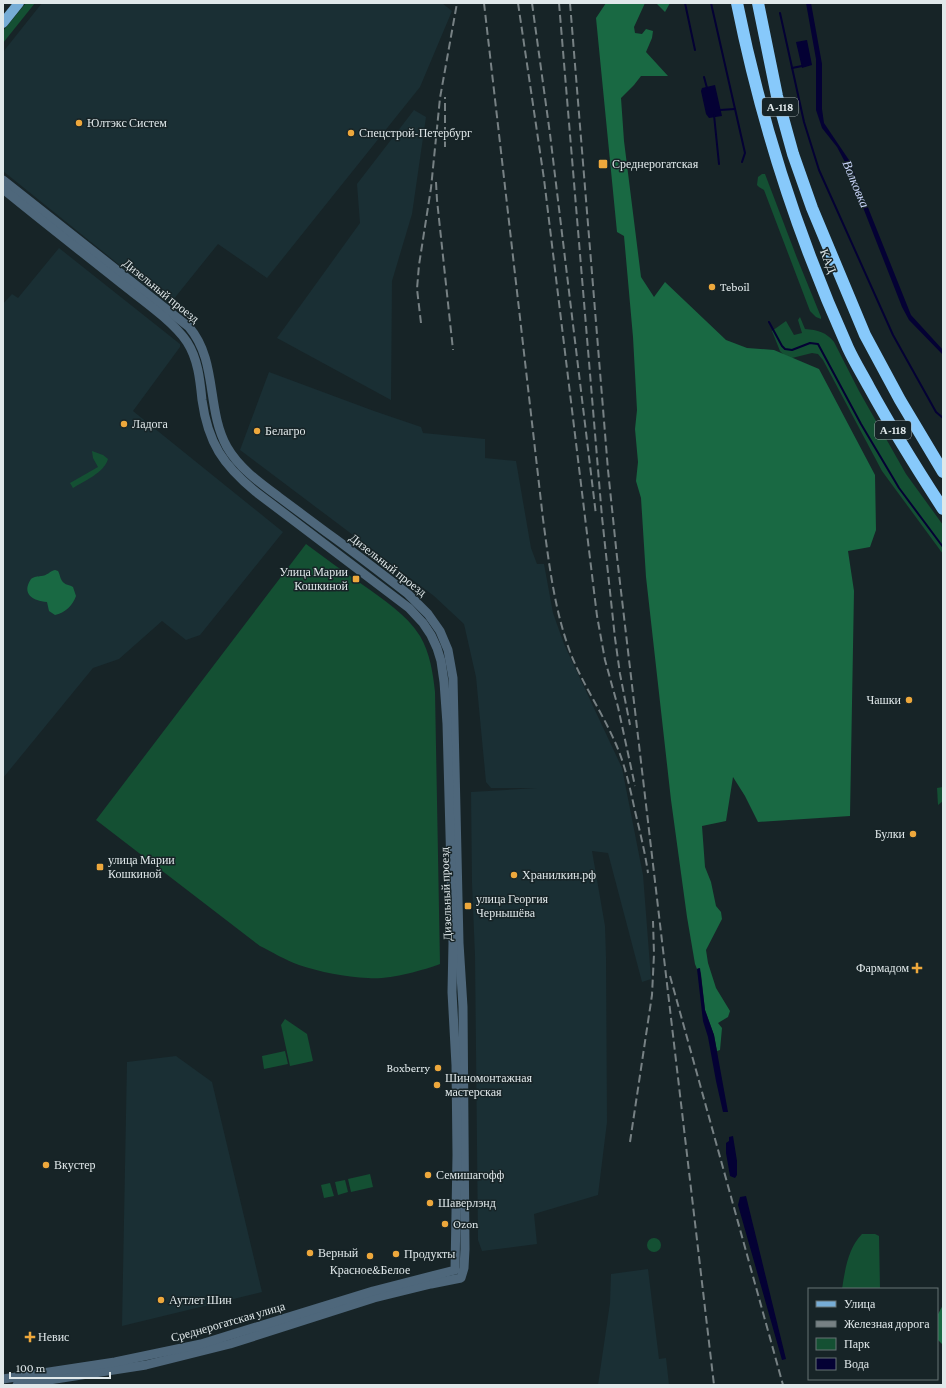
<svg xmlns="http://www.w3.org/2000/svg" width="946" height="1388" font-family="'Crimson Pro',serif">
<rect width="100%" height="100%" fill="#172427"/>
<g fill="#1a2f34">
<path d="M42,3H442L452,11L420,87L267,278L218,244L169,305L3,171V52Z"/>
<path d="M414,110L426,117L412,214L392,281L391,400L277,338L360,223L357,184Z"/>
<path d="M59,248L180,344V347L133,411L283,532L200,635L186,640L162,621L119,659L93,668L3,778V304L12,294L18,298Z"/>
<path d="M269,372L374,411L421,427L423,433L485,439V458L516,461L531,548L537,564H544L553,613L564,644L622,768L643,875L651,979L642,982L608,853L592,851L605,926L606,957L607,1122L598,1195L534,1214L537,1244L482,1251L478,1240L475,956L472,883L471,792L537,788H491L486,782L476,677L464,624L434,596L240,450Z"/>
<path d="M176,1056L212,1082L262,1292L122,1326L127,1062Z"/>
<path d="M648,1269L659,1359L666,1358L669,1385H598L610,1303L611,1274Z"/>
</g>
<g fill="#145033">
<path d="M26,3H35L3,43V31Z"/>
<path d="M762,174H765L797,258L821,317V319L816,317L810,311L764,190L759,187L757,185L758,177Z"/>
<path d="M800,317L805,329C818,330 826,332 834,342L859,391L906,474L943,525V554L882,471L823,360L818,354L812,353L788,359L780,351L772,331L786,321L794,335L802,333L798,320Z"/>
<path d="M92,451L103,455L108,459C104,473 84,481 73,488L70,483L98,467L93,458Z"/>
<path d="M306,544C325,558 344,572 363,585C384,600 406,614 420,636C430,653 433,673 435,692L440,964C421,971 388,980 368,978C345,977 320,972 299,965C285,960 272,952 260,946L96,820Z"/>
<path d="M943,787V801L938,805L937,788Z"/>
<path d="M285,1019L307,1034L313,1061L290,1066L281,1025Z"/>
<path d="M285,1051L288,1064L264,1069L262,1056Z"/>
<path d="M370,1174L373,1187L351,1192L348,1179Z"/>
<path d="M345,1180L348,1192L338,1195L335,1182Z"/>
<path d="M330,1183L334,1196L324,1198L321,1185Z"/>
<path d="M862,1234H875L879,1236L880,1289H842C845,1270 848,1248 862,1234Z"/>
<circle cx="654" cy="1245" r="7"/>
</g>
<g fill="#196943">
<path d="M606,3H645L634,27L635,33L642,34L646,29L653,31L652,38L646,52L668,76H641L634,85L621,98L624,141L641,277L654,297L665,282L726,340L747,348L774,350L819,369L875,475L876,530L870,547L848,551L854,591L850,816L758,822L745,796L733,777L726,821L702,826L705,867L711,882L716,906L721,912L722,919L706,950L708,963L716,988L730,1011L728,1017L718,1023L722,1028L720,1050L717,1051L714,1035L705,1010L701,974L699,968L697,969L695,964L687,917L671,800L646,577L641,498L636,481L638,462L635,429L637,410L633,337L624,236L617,232L596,18Z"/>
<path d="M656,3H670L665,12Z"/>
<path d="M55,570L58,571C60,574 60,580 64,583C66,585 70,585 73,587L76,596C73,605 65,613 55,615L49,611L47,602C33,601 21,594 31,579C35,576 37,577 41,576C47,576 50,571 55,570Z"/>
<path d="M943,1305V1345L937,1339V1316Z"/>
</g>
<g fill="#040134">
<path d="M806,3H811L822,64V109L824,123L849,160L911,315L943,350V355L909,320L902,307L846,164L837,147L822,128L816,110V59Z"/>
<path d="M807,40L812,65L802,68L796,42Z"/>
<path d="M715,85L722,116L709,118L706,114L701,91L702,88Z"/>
<path d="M700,968L705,1010L714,1035L728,1112H723L716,1081L708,1037L703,1021L697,969Z"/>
<path d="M733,1136L737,1161V1175L735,1178L730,1176L726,1153V1143L729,1141V1137Z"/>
<path d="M746,1196L786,1359L782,1360L738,1205L740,1197Z"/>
</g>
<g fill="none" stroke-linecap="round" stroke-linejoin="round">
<g stroke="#040134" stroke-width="2">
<path d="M685,3L695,50"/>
<path d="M711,3L745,153L742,162"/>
<path d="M780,13L804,122L819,170L893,335L936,412L943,418"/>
<path d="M792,68L802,66"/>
<path d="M704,77L707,88"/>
<path d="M720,110L735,109"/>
<path d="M714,115L719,164"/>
<path d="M769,322L782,346L785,349L792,350L810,343L818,344L861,424L899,488L943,547"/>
</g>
<g stroke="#4e677b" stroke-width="9">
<path d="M3,180L189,327C218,361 206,409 227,447C239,468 260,483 279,497C295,509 310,520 326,532C354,552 381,573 408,594L428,614L440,631L448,650L453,678L459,943L463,1007L465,1249L464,1268L461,1278L431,1284L374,1298L230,1344L146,1365L17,1385"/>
<path d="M3,189C42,221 82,252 122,284C141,299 174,322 187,342C198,359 200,380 202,400C208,443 223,465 256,492L409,608L423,623L431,635L437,648L441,661L444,682L447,724L453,943L452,992L456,1065L457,1155L455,1270L373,1291L201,1344L115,1362L3,1379"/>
</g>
<path stroke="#77add6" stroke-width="10" d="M3,23L19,3"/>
<g stroke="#87c9fb" stroke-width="12">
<path d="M737,3C761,122 798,237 848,348C854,361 862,374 869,387C892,429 917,469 943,509"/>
<path d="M758,3L777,96L793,154L812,208L865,335L900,400L943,472"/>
</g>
<g stroke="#778184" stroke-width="2" stroke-dasharray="8 4" stroke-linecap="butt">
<path d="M484,3L543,519C549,563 554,607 569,649C581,682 601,710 615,742C625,764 630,788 635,811C640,832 645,852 648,873"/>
<path d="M518,3L544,179L597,616L605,660L618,707L635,786"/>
<path d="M532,3L550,134L596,515"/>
<path d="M559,3L602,517L615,638L620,674L630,725"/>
<path d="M570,3L608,470L617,557L714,1385"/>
<path d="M445,147V97"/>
<path d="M436,182L437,200L453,350"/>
<path d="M421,323L417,289L419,265L431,188L440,98L457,3"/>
<path d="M670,976L783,1385"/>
<path d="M630,1142L652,995L654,954L653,921"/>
</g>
</g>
<g fill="#eea83c" stroke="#172427" stroke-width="1.5">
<circle cx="79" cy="123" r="4"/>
<circle cx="351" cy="133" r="4"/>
<rect x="598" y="159" width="10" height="10" rx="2"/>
<circle cx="712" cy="287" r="4"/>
<circle cx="124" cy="424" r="4"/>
<circle cx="257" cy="431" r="4"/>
<rect x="352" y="575" width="8" height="8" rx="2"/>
<circle cx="909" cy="700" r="4"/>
<circle cx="913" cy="834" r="4"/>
<rect x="96" y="863" width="8" height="8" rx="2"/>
<circle cx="514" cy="875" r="4"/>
<rect x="464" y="902" width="8" height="8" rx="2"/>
<path d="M915 962h4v4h4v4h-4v4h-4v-4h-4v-4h4z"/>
<circle cx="438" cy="1068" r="4"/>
<circle cx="437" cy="1085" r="4"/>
<circle cx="46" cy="1165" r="4"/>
<circle cx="428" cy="1175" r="4"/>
<circle cx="430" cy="1203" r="4"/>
<circle cx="445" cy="1224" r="4"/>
<circle cx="310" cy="1253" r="4"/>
<circle cx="396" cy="1254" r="4"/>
<circle cx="370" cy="1256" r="4"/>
<circle cx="161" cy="1300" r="4"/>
<path d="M28 1331h4v4h4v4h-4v4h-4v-4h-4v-4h4z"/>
</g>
<g text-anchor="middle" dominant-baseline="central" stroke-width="3" stroke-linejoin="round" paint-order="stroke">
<g fill="#172427" stroke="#a4adb0" stroke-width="1">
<rect x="762" y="98" width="36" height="18" rx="3"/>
<rect x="875" y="421" width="36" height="18" rx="3"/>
</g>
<g font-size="11" font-weight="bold" fill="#e0e8ea">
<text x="780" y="107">А-118</text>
<text x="893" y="430">А-118</text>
</g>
<g font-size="12" fill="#e0e8ea" stroke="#172427" text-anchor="start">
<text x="87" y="123">Юлтэкс Систем</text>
<text x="359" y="133">Спецстрой-Петербург</text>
<text x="612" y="164">Среднерогатская</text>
<text x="720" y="287">Teboil</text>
<text x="132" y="424">Ладога</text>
<text x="265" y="431">Белагро</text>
<text x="348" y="572" text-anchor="end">Улица Марии<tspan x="348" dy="14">Кошкиной</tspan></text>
<text x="901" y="700" text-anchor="end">Чашки</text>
<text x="905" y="834" text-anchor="end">Булки</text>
<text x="108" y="860">улица Марии<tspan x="108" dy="14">Кошкиной</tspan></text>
<text x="522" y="875">Хранилкин.рф</text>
<text x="476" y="899">улица Георгия<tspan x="476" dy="14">Чернышёва</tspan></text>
<text x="909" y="968" text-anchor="end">Фармадом</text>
<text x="430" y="1068" text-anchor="end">Boxberry</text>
<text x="445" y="1078">Шиномонтажная<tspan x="445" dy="14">мастерская</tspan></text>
<text x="54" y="1165">Вкустер</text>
<text x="436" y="1175">Семишагофф</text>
<text x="438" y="1203">Шаверлэнд</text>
<text x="453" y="1224">Ozon</text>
<text x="318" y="1253">Верный</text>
<text x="404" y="1254">Продукты</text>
<text x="370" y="1270" text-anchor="middle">Красное&amp;Белое</text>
<text x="169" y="1300">Аутлет Шин</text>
<text x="38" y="1337">Невис</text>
</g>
<g font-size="12" fill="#e0e8ea" stroke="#172427">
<text transform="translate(828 261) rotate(68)">КАД</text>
<text transform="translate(161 291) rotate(39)">Дизельный проезд</text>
<text transform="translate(388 565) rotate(38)">Дизельный проезд</text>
<text transform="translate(446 894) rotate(-92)">Дизельный проезд</text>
<text transform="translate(228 1322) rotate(-16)">Среднерогатская улица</text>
</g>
<g font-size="13" font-style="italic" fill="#c7d3f7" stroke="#172427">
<text transform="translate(856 184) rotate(67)">Волковка</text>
</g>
</g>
<rect width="946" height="1388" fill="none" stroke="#e0e8ea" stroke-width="8"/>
<rect x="808" y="1288" width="130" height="92" fill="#172427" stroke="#677275"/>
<rect x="816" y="1301" width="20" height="6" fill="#77add6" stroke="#677275"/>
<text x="844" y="1308" font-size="12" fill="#e0e8ea">Улица</text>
<rect x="816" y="1321" width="20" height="6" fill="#778184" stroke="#677275"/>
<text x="844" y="1328" font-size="12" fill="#e0e8ea">Железная дорога</text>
<rect x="816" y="1338" width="20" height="12" fill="#145033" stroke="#677275"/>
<text x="844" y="1348" font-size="12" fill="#e0e8ea">Парк</text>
<rect x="816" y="1358" width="20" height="12" fill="#040134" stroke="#677275"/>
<text x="844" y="1368" font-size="12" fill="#e0e8ea">Вода</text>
<path d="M10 1372v6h100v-6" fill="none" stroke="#e0e8ea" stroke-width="2"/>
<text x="16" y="1372" font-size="12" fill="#e0e8ea" stroke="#172427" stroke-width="3" paint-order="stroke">100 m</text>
</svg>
